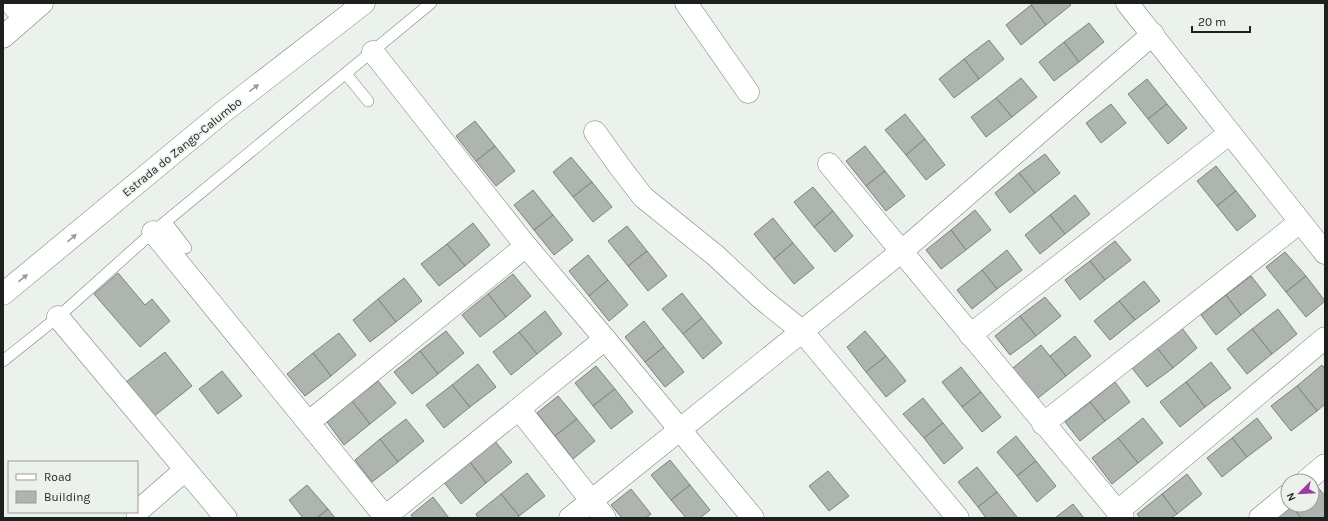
<svg xmlns="http://www.w3.org/2000/svg" width="1328" height="521" font-family="Karla,sans-serif">
<rect width="100%" height="100%" fill="#ebf1eb"/>
<g fill="#aeb4ae" stroke="#7c827c">
<path d="M1034,3H1069L1071,5L1046,25L1031,5Z"/>
<path d="M1031,5L1046,25L1021,45L1006,25Z"/>
<path d="M1089,23L1104,42L1079,62L1064,42Z"/>
<path d="M989,40L1004,59L979,79L964,59Z"/>
<path d="M1064,42L1079,62L1054,81L1039,62Z"/>
<path d="M964,59L979,79L954,98L939,79Z"/>
<path d="M1021,78L1037,97L1012,117L996,98Z"/>
<path d="M1147,79L1167,104L1148,119L1128,94Z"/>
<path d="M996,98L1012,117L986,137L971,117Z"/>
<path d="M1111,104L1126,123L1101,143L1086,123Z"/>
<path d="M1167,104L1187,128L1168,144L1148,119Z"/>
<path d="M905,114L925,139L906,155L885,130Z"/>
<path d="M475,121L495,146L476,161L456,136Z"/>
<path d="M925,139L945,165L926,180L906,155Z"/>
<path d="M495,146L515,171L496,186L476,161Z"/>
<path d="M865,146L885,171L866,186L846,161Z"/>
<path d="M1045,154L1060,173L1035,193L1019,173Z"/>
<path d="M571,157L592,182L573,197L553,172Z"/>
<path d="M1216,166L1236,191L1217,206L1197,181Z"/>
<path d="M885,171L905,196L886,211L866,186Z"/>
<path d="M1019,173L1035,193L1010,213L995,193Z"/>
<path d="M592,182L612,207L593,222L573,197Z"/>
<path d="M813,187L833,211L814,227L794,202Z"/>
<path d="M533,190L553,215L534,230L514,205Z"/>
<path d="M1236,191L1256,216L1237,231L1217,206Z"/>
<path d="M1075,195L1090,214L1065,234L1050,215Z"/>
<path d="M975,210L991,230L966,250L951,230Z"/>
<path d="M833,211L853,236L835,252L814,227Z"/>
<path d="M553,215L573,240L554,255L534,230Z"/>
<path d="M1050,215L1065,234L1040,254L1025,235Z"/>
<path d="M773,218L793,243L774,259L754,234Z"/>
<path d="M473,223L490,245L465,266L447,244Z"/>
<path d="M627,226L647,251L628,266L608,241Z"/>
<path d="M951,230L966,250L941,269L926,250Z"/>
<path d="M1115,241L1131,260L1105,280L1090,261Z"/>
<path d="M793,243L814,268L794,284L774,259Z"/>
<path d="M447,244L465,266L439,286L421,264Z"/>
<path d="M1007,250L1022,270L997,289L982,270Z"/>
<path d="M647,251L667,276L648,291L628,266Z"/>
<path d="M1285,252L1306,276L1286,292L1266,267Z"/>
<path d="M588,255L608,280L589,296L569,271Z"/>
<path d="M1090,261L1105,280L1080,300L1065,280Z"/>
<path d="M982,270L997,289L972,309L957,290Z"/>
<path d="M118,273L145,305L152,299L170,321L140,347L94,294Z"/>
<path d="M513,274L531,296L506,317L488,294Z"/>
<path d="M1251,276L1266,295L1241,315L1226,295Z"/>
<path d="M1306,276L1325,301L1306,317L1286,292Z"/>
<path d="M404,278L422,301L396,322L378,299Z"/>
<path d="M608,280L628,305L609,321L589,296Z"/>
<path d="M1144,281L1160,301L1135,320L1119,301Z"/>
<path d="M682,293L702,318L683,334L662,309Z"/>
<path d="M488,294L506,317L480,337L462,315Z"/>
<path d="M1226,295L1241,315L1216,335L1201,315Z"/>
<path d="M1045,297L1061,316L1036,336L1020,316Z"/>
<path d="M378,299L396,322L370,342L353,320Z"/>
<path d="M1119,301L1135,320L1110,340L1094,321Z"/>
<path d="M1278,309L1297,334L1272,354L1252,329Z"/>
<path d="M545,311L562,334L537,354L519,332Z"/>
<path d="M1020,316L1036,336L1010,355L995,336Z"/>
<path d="M702,318L722,343L703,359L683,334Z"/>
<path d="M644,321L664,347L645,362L625,337Z"/>
<path d="M1182,328L1197,348L1173,368L1157,348Z"/>
<path d="M1252,329L1272,354L1247,374L1227,349Z"/>
<path d="M446,331L464,353L438,374L420,351Z"/>
<path d="M865,331L886,356L866,372L847,347Z"/>
<path d="M519,332L537,354L511,375L493,352Z"/>
<path d="M339,333L356,355L331,376L313,353Z"/>
<path d="M1075,336L1091,356L1066,376L1050,356Z"/>
<path d="M1041,345L1066,376L1033,402L1008,372Z"/>
<path d="M664,347L684,372L665,387L645,362Z"/>
<path d="M1157,348L1173,368L1147,387L1132,368Z"/>
<path d="M420,351L438,374L412,394L394,372Z"/>
<path d="M165,352L192,386L153,417L126,382Z"/>
<path d="M313,353L331,376L305,396L287,374Z"/>
<path d="M886,356L906,381L886,397L866,372Z"/>
<path d="M1211,362L1231,388L1205,407L1186,382Z"/>
<path d="M478,364L496,387L470,407L452,385Z"/>
<path d="M1322,365L1325,369V404L1317,411L1297,386Z"/>
<path d="M596,366L615,389L593,406L575,383Z"/>
<path d="M961,367L981,392L962,407L942,382Z"/>
<path d="M222,371L242,396L218,414L199,389Z"/>
<path d="M378,381L396,403L370,424L352,401Z"/>
<path d="M1115,382L1130,402L1105,421L1090,402Z"/>
<path d="M1186,382L1205,407L1180,427L1160,402Z"/>
<path d="M452,385L470,407L444,428L426,405Z"/>
<path d="M1297,386L1317,411L1291,431L1271,406Z"/>
<path d="M615,389L633,412L611,429L593,406Z"/>
<path d="M981,392L1001,417L982,432L962,407Z"/>
<path d="M558,396L577,419L555,436L537,413Z"/>
<path d="M923,398L943,423L924,438L903,414Z"/>
<path d="M352,401L370,424L344,445L327,422Z"/>
<path d="M1090,402L1105,421L1080,441L1065,422Z"/>
<path d="M1143,418L1163,443L1138,463L1118,438Z"/>
<path d="M1257,418L1272,438L1247,457L1232,438Z"/>
<path d="M406,419L424,441L398,462L380,439Z"/>
<path d="M577,419L595,441L573,459L555,436Z"/>
<path d="M943,423L963,448L944,464L924,438Z"/>
<path d="M1016,436L1036,461L1017,476L997,452Z"/>
<path d="M1118,438L1138,463L1112,484L1092,458Z"/>
<path d="M1232,438L1247,457L1222,477L1207,458Z"/>
<path d="M380,439L398,462L372,482L355,460Z"/>
<path d="M494,440L512,462L486,483L469,461Z"/>
<path d="M670,460L690,485L671,500L651,475Z"/>
<path d="M469,461L486,483L461,504L443,481Z"/>
<path d="M1036,461L1056,486L1037,502L1017,476Z"/>
<path d="M977,467L997,492L978,507L958,482Z"/>
<path d="M828,471L849,496L829,511L809,486Z"/>
<path d="M527,473L545,496L519,516L501,494Z"/>
<path d="M1187,474L1202,494L1177,514L1162,494Z"/>
<path d="M307,485L328,509L317,518H303L289,500Z"/>
<path d="M690,485L710,510L700,518H686L671,500Z"/>
<path d="M1316,485L1325,496V518H1301L1291,505H1312V489Z"/>
<path d="M631,489L651,514L646,518H622L611,505Z"/>
<path d="M997,492L1017,517L1016,518H986L978,507Z"/>
<path d="M501,494L519,516L517,518H478L476,514Z"/>
<path d="M1162,494L1177,514L1171,518H1140L1137,514Z"/>
<path d="M433,497L449,518H413L411,515Z"/>
<path d="M1073,504L1084,518H1055Z"/>
<path d="M1291,505L1301,518H1275Z"/>
<path d="M328,509L335,518H317Z"/>
</g>
<g fill="none" stroke-linecap="round" stroke-linejoin="round">
<defs>
<g id="service">
<path d="M346,74L368,101"/>
<path d="M166,222L186,248"/>
<path d="M3,361L58,317L153,232L431,3"/>
</g>
<g id="minor">
<path d="M11,3L24,18"/>
<path d="M686,3L748,92"/>
<path d="M1127,3L1325,253"/>
<path d="M373,52L526,246L605,339L753,518"/>
<path d="M595,132L620,167L643,197L715,255L761,298L802,331L958,518"/>
<path d="M829,164L1123,518"/>
<path d="M153,232L386,518"/>
<path d="M58,317L226,518"/>
<path d="M970,335L1230,133"/>
<path d="M519,409L605,518"/>
<path d="M309,422L526,246"/>
<path d="M1043,424L1300,222"/>
<path d="M1306,481L1325,465"/>
<path d="M137,512L185,470"/>
<path d="M1117,512L1325,338"/>
<path d="M385,517L605,339"/>
<path d="M570,518L902,251L1153,34"/>
<path d="M1260,518L1288,495"/>
</g>
<g id="secondary">
<path d="M3,37L42,3"/>
<path d="M3,294L223,112L364,3"/>
</g>
</defs>
<use href="#service" stroke="#797f79" stroke-width="12"/>
<use href="#minor" stroke="#797f79" stroke-width="23"/>
<use href="#secondary" stroke="#797f79" stroke-width="23"/>
<use href="#service" stroke="#fff" stroke-width="11"/>
<use href="#minor" stroke="#fff" stroke-width="22"/>
<use href="#secondary" stroke="#fff" stroke-width="22"/>
</g>
<defs><path id="oneway-solid" d="M-6-.8H1V-3.2L6.5 0L1 3.2V.8H-6Z"/></defs>
<g fill="#9a9b9a">
<use href="#oneway-solid" transform="translate(254 88) rotate(-38)"/>
<use href="#oneway-solid" transform="translate(72 238) rotate(-40)"/>
<use href="#oneway-solid" transform="translate(23 278) rotate(-39)"/>
</g>
<g text-anchor="middle" dominant-baseline="central" stroke-width="3" stroke-linejoin="round" paint-order="stroke">
<g font-size="12" fill="#1e201e" stroke="#ebf1eb">
<text transform="translate(182 147) rotate(-39)">Estrada do Zango-Calumbo</text>
</g>
</g>
<rect width="1328" height="521" fill="none" stroke="#1e201e" stroke-width="8"/>
<rect x="8" y="461" width="130" height="52" fill="#ebf1eb" stroke="#999d99"/>
<rect x="16" y="474" width="20" height="6" fill="#ffffff" stroke="#999d99"/>
<text x="44" y="481" font-size="12" fill="#1e201e">Road</text>
<rect x="16" y="491" width="20" height="12" fill="#aeb4ae" stroke="#999d99"/>
<text x="44" y="501" font-size="12" fill="#1e201e">Building</text>
<g transform="translate(1300 493) rotate(246)"><circle r="19" fill="#ebf1eb" stroke="#999d99"/>
<path d="M0-3L7 15L0 10L-7 15Z" fill="#9b3ba3"/>
<text y="-6" font-size="11" font-weight="bold" text-anchor="middle" fill="#1e201e">N</text>
</g>
<path d="M1192 26v6h58v-6" fill="none" stroke="#1e201e" stroke-width="2"/>
<text x="1198" y="26" font-size="12" fill="#1e201e" stroke="#ebf1eb" stroke-width="3" paint-order="stroke">20 m</text>
</svg>
